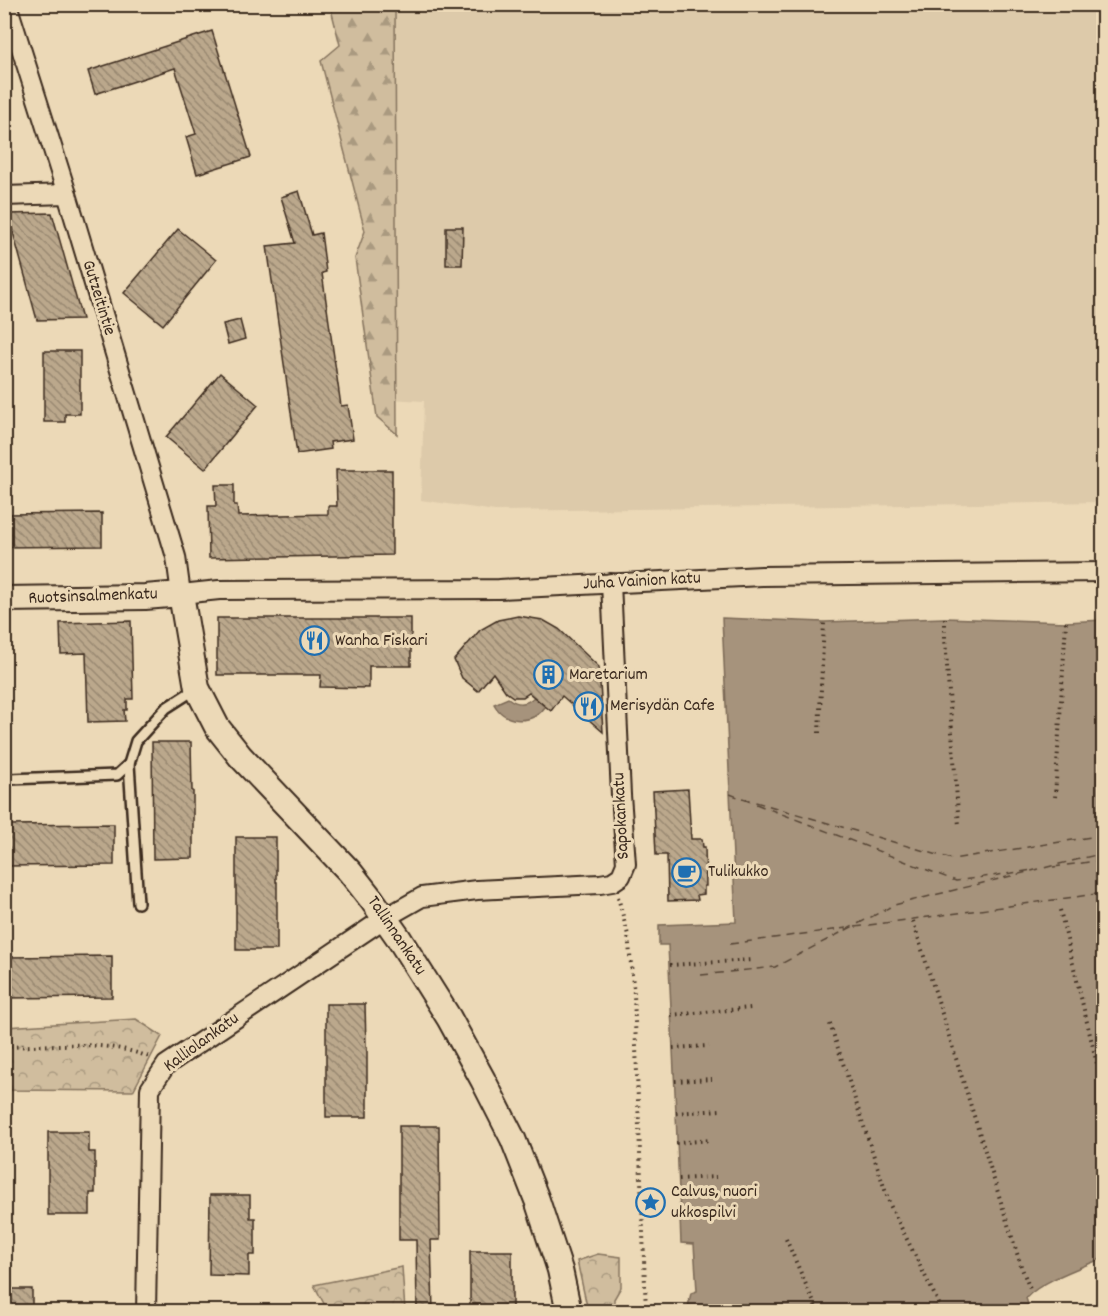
<svg xmlns="http://www.w3.org/2000/svg" width="1108" height="1316" font-family="Dekko,sans-serif">
<defs>
<pattern id="forest-firs" width="22" height="20" patternUnits="userSpaceOnUse" patternTransform="scale(1.5)"><rect width="22" height="20" fill="#d0bd9e"/><path d="M5 1l3.5 6h-7zM16 11l3.5 6h-7z" fill="#aa9a80"/></pattern>
<pattern id="park-crowns" width="20" height="18" patternUnits="userSpaceOnUse" patternTransform="scale(1.5)"><rect width="20" height="18" fill="#d0bd9e"/><path d="M2 6a3 3 0 1 1 6 0M12 15a3 3 0 1 1 6 0" fill="none" stroke="#aa9a80"/></pattern>
<pattern id="building-back-hatch" width="6" height="6" patternUnits="userSpaceOnUse" patternTransform="scale(1.5)"><rect width="6" height="6" fill="#bba88c"/><path d="M-1 5l2 2M0 0l6 6M5-1l2 2" fill="none" stroke="#998972"/></pattern>
</defs>
<rect width="100%" height="100%" fill="#ecd9b7"/>
<filter id="ink" filterUnits="userSpaceOnUse"><feTurbulence type="fractalNoise" baseFrequency=".0167" numOctaves="2"/><feDisplacementMap in="SourceGraphic" scale="12" xChannelSelector="R" yChannelSelector="G"/><feConvolveMatrix kernelMatrix="1 2 1 2 8 2 1 2 1" color-interpolation-filters="sRGB"/></filter>
<g filter="url(#ink)">
<path fill="#ddcaaa" d="M379,5H1103V502L495,511L421,500L424,401L389,399Z"/>
<path fill="url(#forest-firs)" stroke="#86745e" stroke-width="1.5" d="M330,5H395L397,434L377,417L355,258L365,231L321,61L340,45Z"/>
<g fill="url(#park-crowns)" stroke="#86745e" stroke-width="1.5">
<path d="M136,1019L162,1036L133,1091L5,1090V1027Z"/>
<path d="M598,1254L621,1257V1287L614,1299V1311H588L577,1261Z"/>
<path d="M402,1267L405,1311H328L314,1285Z"/>
</g>
<g fill="#a6937b" stroke="#7b6956" stroke-width="1.5">
<path d="M722,618L824,622L945,618L1066,622L1103,620V1258C1082,1267 1041,1281 1026,1298L1030,1311H687L691,1293L697,1291L694,1244L681,1243L676,1113L668,945H659V925L736,922Z"/>
<path d="M534,697L545,707C532,725 505,724 494,704L508,698C517,705 526,705 534,697Z"/>
</g>
<g fill="none" stroke-linecap="round" stroke-linejoin="round">
<g stroke="#564435" stroke-width="1.5" stroke-dasharray="8 6" stroke-linecap="butt">
<path d="M730,794L956,881L1033,870"/>
<path d="M742,798L952,859L1104,835"/>
<path d="M1053,867L1104,860"/>
<path d="M855,927L1104,893"/>
<path d="M730,944L847,928"/>
<path d="M701,975L775,967L894,905L1104,853"/>
</g>
</g>
<g fill="url(#building-back-hatch)" stroke="#3b2a1e" stroke-width="1.5">
<path d="M212,31L251,157L197,174L186,137L196,134L175,68L95,94L88,71Z"/>
<path d="M299,191L312,235L321,233L326,272L322,273L341,406L348,405L353,439L330,442L331,449L297,454L267,246L295,243L281,197Z"/>
<path d="M52,213L82,319L37,320L8,214Z"/>
<path d="M446,227H463L462,265H446Z"/>
<path d="M178,229L216,260L163,325L124,293Z"/>
<path d="M240,320L245,339L228,344L223,324Z"/>
<path d="M44,351H80V414H65V422H44Z"/>
<path d="M220,373L258,405L205,469L166,437Z"/>
<path d="M336,470H392V555L209,558L208,506H216L215,485H234V505H237L238,516L328,514V506H337Z"/>
<path d="M102,513V546L4,547V514Z"/>
<path d="M518,616L543,620L559,629L599,667L603,732L562,696L551,711L529,693L523,697H513L506,692L493,673L478,691L462,678L454,660L480,630L498,620Z"/>
<path d="M217,618H411V666H369V688L320,687L321,675H217Z"/>
<path d="M131,621L133,699H127V710H124L125,721L88,722L86,653L61,654L60,623Z"/>
<path d="M152,742H191L192,791H193V858L153,859Z"/>
<path d="M688,789L691,839H702L703,847H705L706,886H704V894L697,895L698,900L668,901L667,855H656L653,791Z"/>
<path d="M114,824V865L4,866V825Z"/>
<path d="M236,837H276V882H277V950H236Z"/>
<path d="M112,956V997L4,998V957Z"/>
<path d="M326,1004H365L366,1047H367V1117H326Z"/>
<path d="M399,1126H439L440,1240H431L433,1311H417L416,1240H399Z"/>
<path d="M48,1132H89V1152H95V1193H90V1215H48Z"/>
<path d="M210,1195H250V1218H255V1255H249V1276L209,1275Z"/>
<rect x="470" y="1251" width="42" height="60"/>
<rect x="4" y="1289" width="28" height="22"/>
</g>
<g fill="none" stroke-linecap="round" stroke-linejoin="round">
<defs>
<g id="lane">
<path d="M9,779L117,775L129,764"/>
<path d="M138,903L129,764L136,741L166,708L197,688"/>
</g>
<g id="street">
<path d="M7,4L67,194L176,557L181,594L219,590L499,589L762,576L1104,572"/>
<path d="M4,196L67,194"/>
<path d="M146,1312L150,1089L166,1065L385,918L422,897L477,890L600,884L612,882L621,876L626,864L621,795L611,583"/>
</g>
<path id="secondary" d="M4,599L145,597L181,594L197,688L217,727L240,756L350,872L372,900L398,937L449,1018L483,1080L513,1139L537,1200L560,1270L569,1312"/>
</defs>
<use href="#lane" stroke="#3b2a1e" stroke-width="14"/>
<use href="#street" stroke="#3b2a1e" stroke-width="22"/>
<use href="#secondary" stroke="#3b2a1e" stroke-width="28"/>
<g stroke="#3b2a1e" stroke-width="4" stroke-dasharray="1.5 4.5" stroke-linecap="butt">
<path d="M945,618V639L959,826"/>
<path d="M819,733L824,622"/>
<path d="M1055,797L1066,622"/>
<path d="M618,897L628,935L634,994L646,1312"/>
<path d="M1060,910L1104,1093"/>
<path d="M913,921L1021,1266L1031,1292"/>
<path d="M670,965L752,960"/>
<path d="M671,1015L751,1008"/>
<path d="M830,1024L890,1205L943,1312"/>
<path d="M4,1047C53,1046 103,1039 149,1057"/>
<path d="M673,1048L709,1046"/>
<path d="M675,1081L712,1079"/>
<path d="M676,1113L721,1110"/>
<path d="M676,1143L711,1140"/>
<path d="M679,1179L716,1177"/>
<path d="M786,1239L818,1312"/>
</g>
<use href="#lane" stroke="#ecd9b7" stroke-width="9"/>
<use href="#street" stroke="#ecd9b7" stroke-width="18"/>
<use href="#secondary" stroke="#ecd9b7" stroke-width="24"/>
</g>
</g>
<defs>
<symbol id="restaurant-ring" viewBox="-11 -11 22 22"><circle r="9.5" fill="#ecd9b7" stroke="#1f6fb2" stroke-width="1.5"/><path d="M-5-6h1v4h1v-4h1v4h1v-4h1v5L-1.5 .5V6h-2V.5L-5-1ZM5-6V6H3V1.5H1.5Q1.5-4 5-6Z" fill="#1f6fb2"/></symbol>
<symbol id="building-ring" viewBox="-11 -11 22 22"><circle r="9.5" fill="#ecd9b7" stroke="#1f6fb2" stroke-width="1.5"/><path d="M-4-6H4V6H1V3H-1V6H-4ZM-2.5-4.3h1.7v1.8h-1.7ZM.8-4.3h1.7v1.8H.8ZM-2.5-1h1.7V.8h-1.7ZM.8-1h1.7V.8H.8Z" fill="#1f6fb2"/></symbol>
<symbol id="cafe-ring" viewBox="-11 -11 22 22"><circle r="9.5" fill="#ecd9b7" stroke="#1f6fb2" stroke-width="1.5"/><path d="M-5.5-4.5H6V0H3Q3 3.5 0 3.5H-2.5Q-5.5 3.5-5.5 0ZM3-3.2v2h1.7v-2ZM-6 4.5H4V6H-6Z" fill="#1f6fb2"/></symbol>
<symbol id="sight-ring" viewBox="-11 -11 22 22"><circle r="9.5" fill="#ecd9b7" stroke="#1f6fb2" stroke-width="1.5"/><path d="M0-6L1.8-2.2L6-1.7L2.9 1.2L3.7 5.4L0 3.3L-3.7 5.4L-2.9 1.2L-6-1.7L-1.8-2.2Z" fill="#1f6fb2"/></symbol>
</defs>
<g fill-rule="evenodd">
<use href="#restaurant-ring" x="298" y="624" width="33" height="33"/>
<use href="#building-ring" x="532" y="658" width="33" height="33"/>
<use href="#restaurant-ring" x="572" y="690" width="33" height="33"/>
<use href="#cafe-ring" x="670" y="856" width="33" height="33"/>
<use href="#sight-ring" x="634" y="1186" width="33" height="33"/>
</g>
<g text-anchor="middle" dominant-baseline="central" stroke-width="6" stroke-linejoin="round" paint-order="stroke">
<g font-size="18" fill="#3b2a1e" stroke="#ecd9b7">
<text transform="translate(98 298) rotate(73)">Gutzeitintie</text>
<text transform="translate(642 582) rotate(-3)">Juha Vainion katu</text>
<text transform="translate(93 597) rotate(-2)">Ruotsinsalmenkatu</text>
<text transform="translate(622 816) rotate(-93)">Sapokankatu</text>
<text transform="translate(396 936) rotate(56)">Tallinnankatu</text>
<text transform="translate(202 1043) rotate(-36)">Kalliolankatu</text>
</g>
<g font-size="18" fill="#3b2a1e" stroke="#ecd9b7" text-anchor="start">
<text x="335" y="641">Wanha Fiskari</text>
<text x="569" y="675">Maretarium</text>
<text x="610" y="706">Merisydän Cafe</text>
<text x="708" y="872">Tulikukko</text>
<text x="671" y="1192">Calvus, nuori<tspan x="671" dy="21">ukkospilvi</tspan></text>
</g>
</g>
<rect width="1108" height="1316" fill="none" stroke="#ecd9b7" stroke-width="24"/>
<rect x="12" y="12" width="1084" height="1292" fill="none" stroke="#3b2a1e" stroke-width="2" filter="url(#ink)"/>
</svg>
